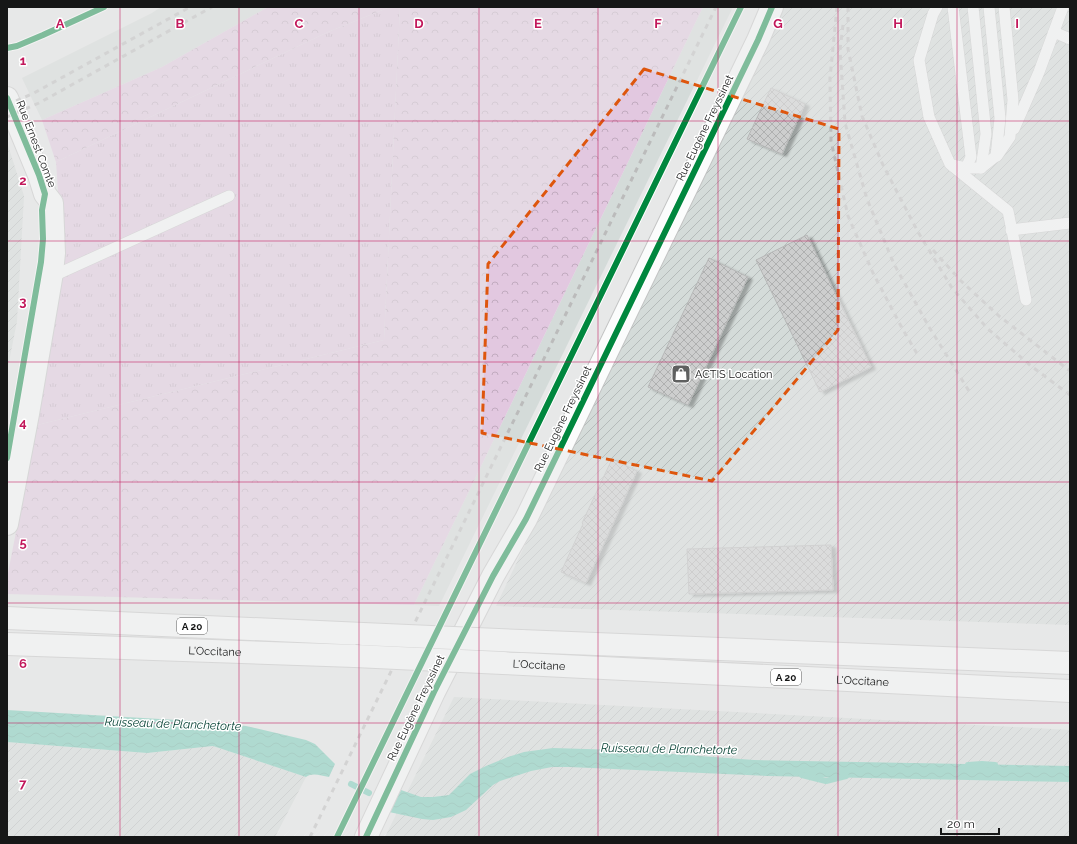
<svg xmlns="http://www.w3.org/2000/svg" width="1077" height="844" font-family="Raleway,sans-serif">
<defs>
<pattern id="industrial-furrows" width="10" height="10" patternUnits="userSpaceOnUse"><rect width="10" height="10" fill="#d4dbd9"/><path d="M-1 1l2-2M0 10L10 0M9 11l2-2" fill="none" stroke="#b5bbba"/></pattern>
<pattern id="grass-tufts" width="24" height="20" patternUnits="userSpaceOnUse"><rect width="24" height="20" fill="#e2c8e0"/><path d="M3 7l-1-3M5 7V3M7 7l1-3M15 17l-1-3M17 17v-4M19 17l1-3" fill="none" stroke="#c1abbf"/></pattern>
<pattern id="forest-crowns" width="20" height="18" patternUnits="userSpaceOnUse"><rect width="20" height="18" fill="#e2c8e0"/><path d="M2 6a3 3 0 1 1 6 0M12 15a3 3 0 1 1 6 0" fill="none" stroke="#c1abbf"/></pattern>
<pattern id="water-waves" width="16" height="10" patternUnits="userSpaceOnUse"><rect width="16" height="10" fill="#6ccbb4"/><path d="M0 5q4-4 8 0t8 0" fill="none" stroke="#5dae9a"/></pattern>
<pattern id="building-cross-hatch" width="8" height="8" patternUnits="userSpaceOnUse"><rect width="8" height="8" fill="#cdcece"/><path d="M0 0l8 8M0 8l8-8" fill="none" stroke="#afb0b0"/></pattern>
<filter id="shadow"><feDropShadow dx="4.5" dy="2.5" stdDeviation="1" flood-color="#0004"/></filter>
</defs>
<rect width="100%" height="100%" fill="#e7e8e8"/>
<g fill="#d4dbd9">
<path d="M161,7H268L162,67L42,120L22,78L152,13Z"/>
<path d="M703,7H733L439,606L414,605Z"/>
</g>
<g fill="url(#industrial-furrows)">
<path d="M782,7H1070V625L496,606Z"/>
<path d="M7,142L24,196L17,321L7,372Z"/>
<path d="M454,697L1070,730V837H385Z"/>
<path d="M7,742L147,753L213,746L306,777L275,837H7Z"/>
</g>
<path fill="url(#grass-tufts)" d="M390,7H400L384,340L37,425L63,263L56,162L328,32Z"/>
<g fill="url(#forest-crowns)">
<path d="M268,7H390L328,32L56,162L42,120L162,67Z"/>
<path d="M400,7H703L414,605L7,594V578L37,425L384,340Z"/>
</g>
<g fill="url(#water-waves)">
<path d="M7,710L211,722L246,726L306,740L315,744L335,764L329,777C321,776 313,772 306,777L213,746L147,753L7,742Z"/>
<path d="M553,748L619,750L754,760L1070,766V782L768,776L569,767H552L531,771L500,781L493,785L466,810L451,817L433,820L422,819L389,812L401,790L421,797H433L449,795L470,774L486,766L508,757L524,752Z"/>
</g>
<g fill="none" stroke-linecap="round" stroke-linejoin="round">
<g stroke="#6ccbb4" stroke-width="6">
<path d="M968,765L982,764L995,765"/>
<path d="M802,775L826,781L846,776"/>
<path d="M351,784L369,793"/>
</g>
</g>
<g fill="url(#building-cross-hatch)" stroke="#b6b7b7" filter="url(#shadow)">
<path d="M771,88L805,104L782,154L747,139Z"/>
<path d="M807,235L871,367L820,392L756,260Z"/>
<path d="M709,258L748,277L688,405L648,387Z"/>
<path d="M612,459L637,471L586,583L561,572L583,524L582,523Z"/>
<path d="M831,545L833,590L689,594L687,549Z"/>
</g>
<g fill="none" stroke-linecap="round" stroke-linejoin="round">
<defs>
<g id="service">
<path d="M937,7L933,14L919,60L929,117L950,164L1008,211L1026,300"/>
<path d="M1054,32L1070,39"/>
<path d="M1014,129L1039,72L1063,7"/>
<path d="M997,156L1010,137L1013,100L1004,7"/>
<path d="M952,165L966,168L971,157L953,7"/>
<path d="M966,168H981L986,134L973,7"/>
<path d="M981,168L996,156L1000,118L989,7"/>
<path d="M1011,230L1070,223"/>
<path d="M51,277L229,196"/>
</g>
<g id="tertiary">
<path d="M7,98L39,175L45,194L52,203L54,253L52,273L28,414L7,524"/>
<path d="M366,837L434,692L493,576L526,519L758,40L772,7"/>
</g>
<g id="motorway">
<path d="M7,618L363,634"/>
<path d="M521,641L1070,663"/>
<path id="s1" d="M7,644L355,656"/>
<path id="s2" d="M503,663L1070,691"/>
</g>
</defs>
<use href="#service" stroke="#c3c4c4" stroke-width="12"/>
<use href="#tertiary" stroke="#c3c4c4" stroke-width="24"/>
<use href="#motorway" stroke="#c3c4c4" stroke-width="24"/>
<use href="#service" stroke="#fbfcfc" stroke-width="11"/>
<use href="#tertiary" stroke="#fbfcfc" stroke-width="22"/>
<use href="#motorway" stroke="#fbfcfc" stroke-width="22"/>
<g stroke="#bbb" stroke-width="3" stroke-dasharray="5 5" stroke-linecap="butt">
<path d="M837,7L830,78L831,141L848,216L873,273L902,328L919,357"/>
<path d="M848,7V49L862,116L883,165L918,232L952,288L988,329L1031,366L1070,395"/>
<path d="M843,25L840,50L845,123L867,199L894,264L929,327L969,391"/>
<path d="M7,105L34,93L190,7"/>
<path d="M7,117L39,103L212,7"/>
<path d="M933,250L960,280L999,316L1070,371"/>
<path d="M310,837L716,7"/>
</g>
<defs>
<g id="motorway-bridge">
<path d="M363,634L521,641"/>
<path d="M355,656L503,663"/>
</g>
</defs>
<use href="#motorway-bridge" stroke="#c3c4c4" stroke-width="24" stroke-linecap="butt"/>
<use href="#motorway-bridge" stroke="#fbfcfc" stroke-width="22"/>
<defs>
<g id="cycleway">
<path d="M7,48L17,46L43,35L104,7"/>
<path d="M7,98L39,175L45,194L42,210L43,239L41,262L7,458"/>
<path d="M337,837L741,7"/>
<path d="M366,837L434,692L493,576L526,519L758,40L772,7"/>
</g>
</defs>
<use href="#cycleway" stroke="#fff" stroke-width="8"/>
<use href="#cycleway" stroke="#00873e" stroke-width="6"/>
</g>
<path d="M0 0H1077V844H0ZM644,69L839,129L838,330L712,481L482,433L488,264Z" fill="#e7e8e8" fill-opacity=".55" fill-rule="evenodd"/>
<path fill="none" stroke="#de560d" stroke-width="3" stroke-dasharray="8 5" stroke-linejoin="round" d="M644,69L839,129L838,330L712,481L482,433L488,264Z"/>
<path fill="none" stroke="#c2185b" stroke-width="1" stroke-opacity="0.55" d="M120,7V837M239,7V837M359,7V837M479,7V837M598,7V837M718,7V837M838,7V837M957,7V837M7,121H1070M7,241H1070M7,362H1070M7,482H1070M7,603H1070M7,723H1070"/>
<defs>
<symbol id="shop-square" viewBox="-11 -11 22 22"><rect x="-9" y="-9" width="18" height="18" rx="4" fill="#5f6060" stroke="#fff"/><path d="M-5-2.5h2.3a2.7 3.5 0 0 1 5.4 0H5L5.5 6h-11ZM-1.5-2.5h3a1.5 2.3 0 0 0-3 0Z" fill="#fff"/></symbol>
</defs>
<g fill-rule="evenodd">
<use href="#shop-square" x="670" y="363" width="22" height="22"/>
</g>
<g text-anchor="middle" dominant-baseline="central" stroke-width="3" stroke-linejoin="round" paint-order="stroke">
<g fill="#fff" stroke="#5c5d5d" stroke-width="1">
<rect x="177" y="618" width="30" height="16" rx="3"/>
<rect x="771" y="669" width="30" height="16" rx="3"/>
</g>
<g font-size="10" font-weight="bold" fill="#161717">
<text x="192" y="626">A 20</text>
<text x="786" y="677">A 20</text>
</g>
<g font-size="11" fill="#161717" stroke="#fff">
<text transform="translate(705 128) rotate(-64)">Rue Eugène Freyssinet</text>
<text transform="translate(36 144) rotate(69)">Rue Ernest Comte</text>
<text transform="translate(563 419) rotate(-64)">Rue Eugène Freyssinet</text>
<text stroke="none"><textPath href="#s1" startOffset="208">L'Occitane</textPath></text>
<text stroke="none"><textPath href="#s2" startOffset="36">L'Occitane</textPath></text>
<text stroke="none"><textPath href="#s2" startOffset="360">L'Occitane</textPath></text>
<text transform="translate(416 708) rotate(-64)">Rue Eugène Freyssinet</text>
</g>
<g font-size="11" fill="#161717" stroke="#fff" text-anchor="start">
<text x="695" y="374">ACTIS Location</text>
</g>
<g font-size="12" font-style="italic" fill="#023f31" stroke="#fff">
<text transform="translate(173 724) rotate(2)">Ruisseau de Planchetorte</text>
<text transform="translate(669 749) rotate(1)">Ruisseau de Planchetorte</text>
</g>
</g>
<g font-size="13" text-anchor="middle" font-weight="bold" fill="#c2185b" stroke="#fff" stroke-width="3" stroke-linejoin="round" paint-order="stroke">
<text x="60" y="28">A</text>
<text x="180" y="28">B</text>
<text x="299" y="28">C</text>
<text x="419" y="28">D</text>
<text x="538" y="28">E</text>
<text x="658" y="28">F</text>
<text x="778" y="28">G</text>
<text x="898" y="28">H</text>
<text x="1017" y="28">I</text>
<text x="23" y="65">1</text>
<text x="23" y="185">2</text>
<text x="23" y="306">3</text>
<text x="23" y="427">4</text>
<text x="23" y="547">5</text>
<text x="23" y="668">6</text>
<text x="23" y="788">7</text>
</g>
<rect width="1077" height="844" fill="none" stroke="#161717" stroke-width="16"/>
<path d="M941 828v6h58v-6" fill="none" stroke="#161717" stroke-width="2"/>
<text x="947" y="828" font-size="12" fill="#161717" stroke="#ffffff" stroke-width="3" paint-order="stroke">20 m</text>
</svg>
